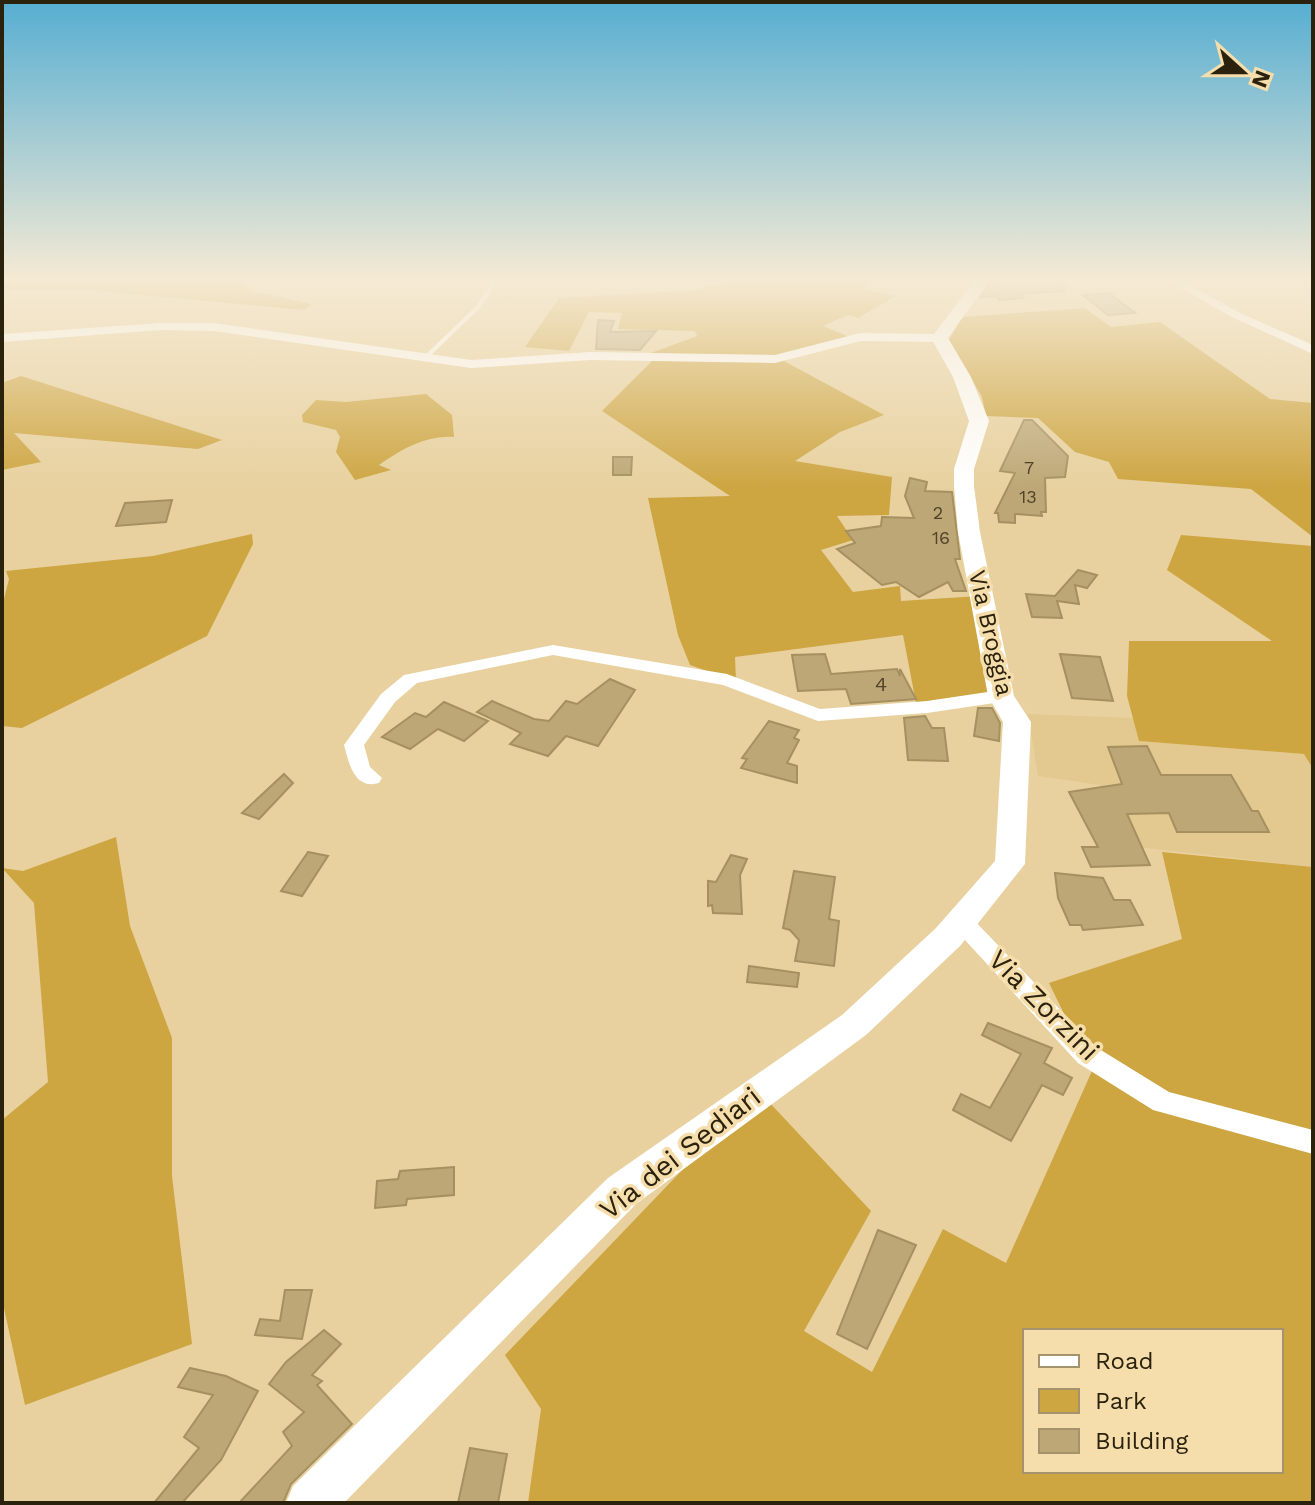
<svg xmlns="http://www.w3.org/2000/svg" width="1315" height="1505" font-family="'Work Sans',sans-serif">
<rect width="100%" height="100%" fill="#e8d19f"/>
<path fill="#e3c98f" d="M1028,714L1133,718L1140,741L1304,754L1313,769V867L1111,844L1100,785L1038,776Z"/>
<g fill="#cda541" fill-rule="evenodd">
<path d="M2,278H241L239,282L252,291L312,304L304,310L86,290H2Z"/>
<path d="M718,278H876L864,289L896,296L858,318L848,315L823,326L852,338L784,361L884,415L840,432L795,461L892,477L889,515L837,516L853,540L821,550L853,592L900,586L901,601L979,596L1003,699L917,708L903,635L735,657L736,681L690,665L678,635L648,498L730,496L602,411L658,355L673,354L651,353L697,336L695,331L618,329L622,313L589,312L569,351L525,347L559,298L701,290L704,286H724Z"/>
<path d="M1085,308L1111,327L1160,322L1270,399L1313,403V537L1251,489L1118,479L1109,462L1075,452L1038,418L986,416L982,397L949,340L962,317Z"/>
<path d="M21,376L222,440L198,449L14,433L41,462L2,470V383Z"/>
<path d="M426,394L452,415L454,437C429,434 399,450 379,465L391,470L355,480L336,452L340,437L336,430L303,422L302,415L316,400L346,402Z"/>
<path d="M252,534L253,544L207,636L22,728L2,726V607L9,579L6,571L153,556Z"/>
<path d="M1181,535L1313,546V769L1304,754L1139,741L1127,696L1129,641H1272L1167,570Z"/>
<path d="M116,837L130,926L172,1038V1176L192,1344L25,1405L2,1299V1120L48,1082L34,903L2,868L23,871Z"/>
<path d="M1162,852L1313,867V1503H528L541,1409L505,1355L688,1164L768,1101L871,1211L804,1331L872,1372L943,1229L1006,1263L1092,1071L1049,983L1182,939ZM1025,1331H1281V1471H1025Z"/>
</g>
<g fill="#bda776" stroke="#a69060" stroke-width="2">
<path d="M1003,278H1064V291L1018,294L1023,298L999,300L996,296L981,297L989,285Z"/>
<path d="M1109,293L1135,313L1108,315L1083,295Z"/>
<path d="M598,320L614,321L610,332L656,331L640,350L596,349Z"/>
<path d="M1024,420H1032L1068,456L1065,477L1045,478L1046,512H1041L1042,516L1015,514V523L999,522L998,513H995L1015,473L1000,471Z"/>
<path d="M613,457H632L631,475H613Z"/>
<path d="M910,478L927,482L925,491L952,492L960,559H955L966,591H953L948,582L919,597L896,582L882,585L837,549L855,543L846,531L881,526L882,517L914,518L905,496Z"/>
<path d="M172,500L166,522L116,526L125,503Z"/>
<path d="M1078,570L1097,575L1087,588L1075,585L1079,604L1057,601L1062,618L1032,617L1026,594L1055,596Z"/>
<path d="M825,654L831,674L897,669L900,676V669L916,699L851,704L846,689L798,691L792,655Z"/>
<path d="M1060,654L1100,657L1113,701L1072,698Z"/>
<path d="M610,679L635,690L598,746L566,736L548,756L510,744L521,733L477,712L492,701L534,719L549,721L566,701L577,704Z"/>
<path d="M444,702L488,721L464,741L438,729L410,749L382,737L415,713L426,717Z"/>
<path d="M978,708H992L1000,723L999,741L974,736Z"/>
<path d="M925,716L932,728H944L948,761L908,760L904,718Z"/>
<path d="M769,721L799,730L794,738L799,740L787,763L797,766V783L741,768L747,759L742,758Z"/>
<path d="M1147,746L1161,775H1231L1252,811H1258L1269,832H1177L1169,813L1127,814L1150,865L1091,867L1082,847H1098L1069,792L1122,784L1108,747Z"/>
<path d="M284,774L293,783L259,819L242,813Z"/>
<path d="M308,852L328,856L302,896L281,891Z"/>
<path d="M731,855L747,859L740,875L742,914L713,913L712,905L708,906V881L716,882Z"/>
<path d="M794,871L835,877L829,919L839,921L834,966L795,961L799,940L790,930L783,928Z"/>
<path d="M1055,873L1103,878L1114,900H1130L1143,925L1083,930L1081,925H1070L1058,898Z"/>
<path d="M749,966L799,973L797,987L747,982Z"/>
<path d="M988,1023L1052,1048L1044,1063L1072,1078L1063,1095L1042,1085L1011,1141L953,1110L961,1094L990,1108L1021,1054L982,1035Z"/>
<path d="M454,1167V1195L407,1199L406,1205L375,1208L377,1181L398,1179L400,1171Z"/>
<path d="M878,1230L916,1245L867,1349L837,1334Z"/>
<path d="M285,1290H312L302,1339L255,1335L260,1319L280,1321Z"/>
<path d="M324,1330L341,1344L312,1375L322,1381L317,1385L352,1424L291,1484L283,1503H239L292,1446L283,1432L304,1412L269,1384L286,1362Z"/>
<path d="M190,1368L226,1376L258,1391L221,1460L182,1503H154L199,1448L184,1437L213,1395L178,1387Z"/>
<path d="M470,1448L507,1454L498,1503H458Z"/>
</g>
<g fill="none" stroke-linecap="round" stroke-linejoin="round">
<path fill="#fff" fill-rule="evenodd" d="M494,278H499L481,307L426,360H422V358L477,305Z"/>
<g fill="#fff" fill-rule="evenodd">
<path d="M1163,278H1177L1240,313L1313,345V354L1232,317Z"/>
<path d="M161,323H214L471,360L590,352L775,355L860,333L939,334L945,338L939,342L861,341L775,363L590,360L471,368L214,331L161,330L2,342V334Z"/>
<path d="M553,645L727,674L820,709L927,701L1001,690L1010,696L1001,702L927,713L818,721L723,685L553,655L417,683L395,702L364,745L370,767L382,778L379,783C354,790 349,763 344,745L381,694L404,675Z"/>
<path d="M961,912L969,915L1096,1047L1169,1092L1313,1130V1154L1153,1110L1078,1063L953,927L949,921L953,915Z"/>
</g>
<path fill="#fff" fill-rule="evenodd" d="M976,278H991L948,338L971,377L989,421L974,469V486L980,532L1014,696L1031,722L1025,864L960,946L866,1035L636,1204L344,1503H286L293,1486L608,1178L842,1015L936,928L995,861L1003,722L988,696L958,532L954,486V469L969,421L953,377L931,338Z"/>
</g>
<linearGradient id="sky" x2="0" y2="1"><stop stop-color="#56aed2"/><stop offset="0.57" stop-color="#f5ead4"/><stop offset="1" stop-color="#f5ead4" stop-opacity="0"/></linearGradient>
<rect width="1315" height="489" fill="url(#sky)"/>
<g text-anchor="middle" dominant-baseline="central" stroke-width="7" stroke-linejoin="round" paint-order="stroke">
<g font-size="18" fill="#504328">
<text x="1029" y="467">7</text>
<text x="1028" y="496">13</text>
<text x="938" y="512">2</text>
<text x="941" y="537">16</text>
</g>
<g font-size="20" fill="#504328">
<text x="881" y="684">4</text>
</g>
<g font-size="24" fill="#2b220e" stroke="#f5deab">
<text transform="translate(991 633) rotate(77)">Via Broggia</text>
</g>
<g font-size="28" fill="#2b220e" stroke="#f5deab">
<text transform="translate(1044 1005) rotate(45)">Via Zorzini</text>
<text transform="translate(680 1153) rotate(-38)">Via dei Sediari</text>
</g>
</g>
<rect width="1315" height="1505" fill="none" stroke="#2b220e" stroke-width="8"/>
<rect x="1023" y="1329" width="260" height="144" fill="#f5deab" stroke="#a4936c" stroke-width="2"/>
<rect x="1039" y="1355" width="40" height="12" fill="#ffffff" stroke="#a4936c" stroke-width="2"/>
<text x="1095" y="1369" font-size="24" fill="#2b220e">Road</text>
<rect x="1039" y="1389" width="40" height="24" fill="#cda541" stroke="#a4936c" stroke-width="2"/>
<text x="1095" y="1409" font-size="24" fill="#2b220e">Park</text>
<rect x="1039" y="1429" width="40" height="24" fill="#bda776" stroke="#a4936c" stroke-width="2"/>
<text x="1095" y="1449" font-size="24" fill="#2b220e">Building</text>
<g transform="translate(1243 72) rotate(111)" stroke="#f5deab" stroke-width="6" paint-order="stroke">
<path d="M0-6L14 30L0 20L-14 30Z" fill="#2b220e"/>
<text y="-12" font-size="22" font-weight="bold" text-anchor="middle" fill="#2b220e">N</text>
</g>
</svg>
